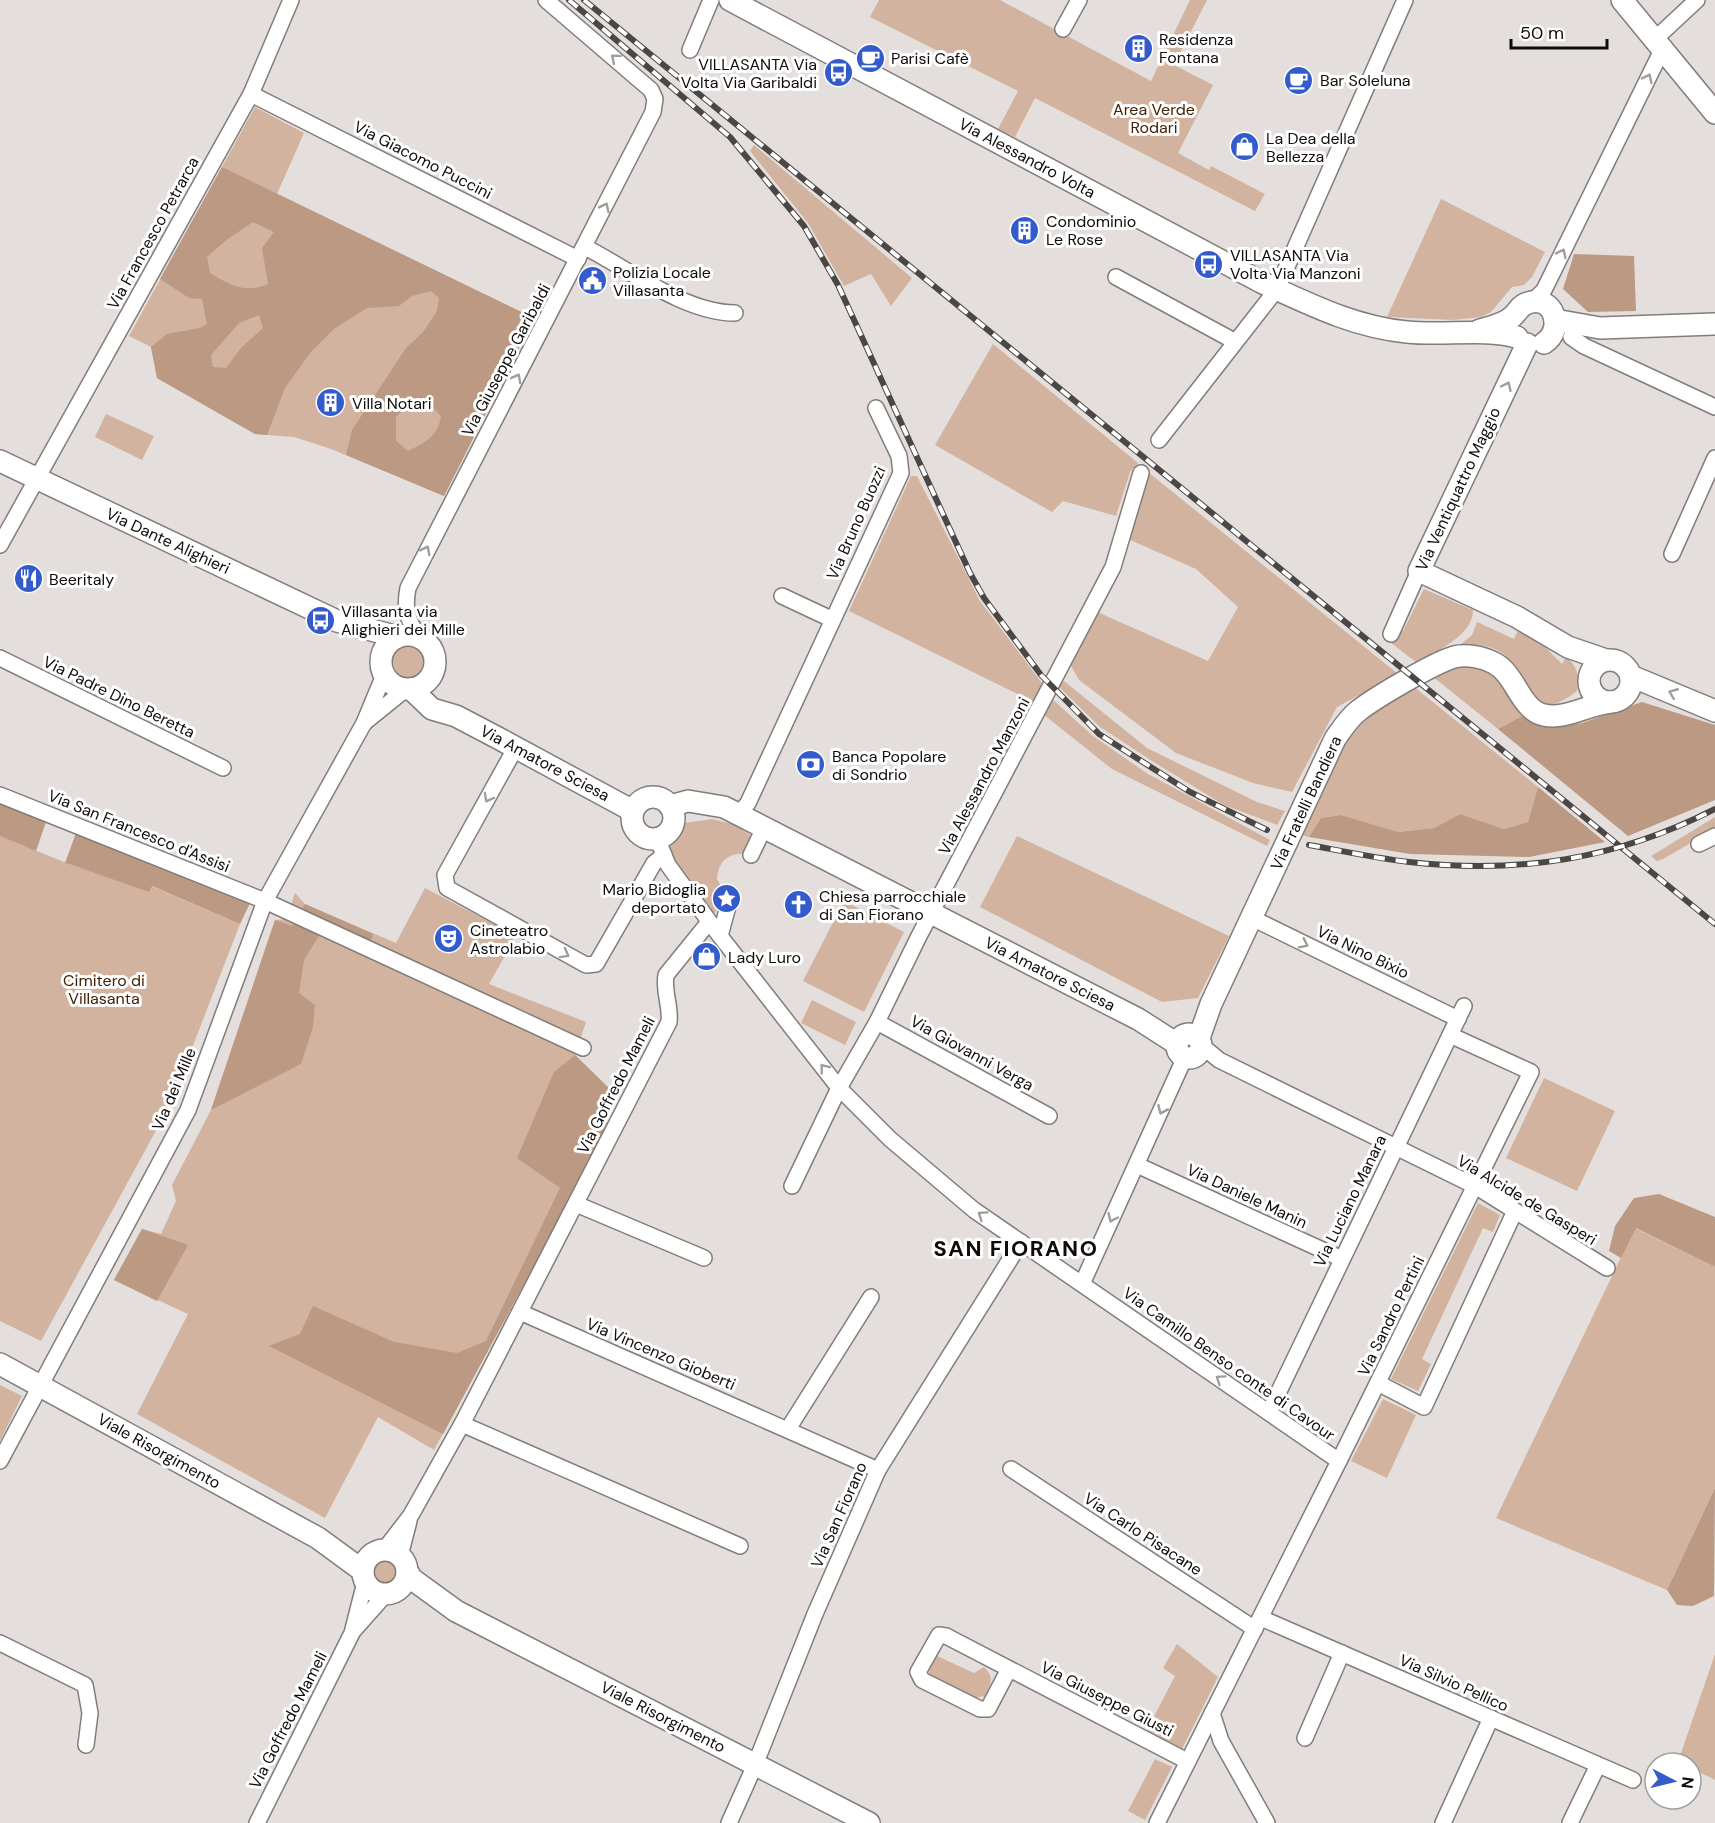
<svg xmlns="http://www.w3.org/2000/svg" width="1715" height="1823" font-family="'DM Sans',sans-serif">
<rect width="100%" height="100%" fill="#e4dfdc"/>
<g fill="#d2b39f">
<path d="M879,0H1000L1151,81L1190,0H1207L1174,65L1213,85L1178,153L1209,170L1211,166L1265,194L1255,211L1035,98L1015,137L998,129L1018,91L870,17Z"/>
<path d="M255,107L304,133L277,194L534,318L444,496L331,449L294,437L255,434L157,378L151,347L129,336Z"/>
<path d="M754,145L912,278L891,306L871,274L844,286L808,223L750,151Z"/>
<path d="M1441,199L1545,252L1532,277L1524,285L1512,287L1491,312L1481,317L1453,320L1387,317Z"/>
<path d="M993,344L1138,463L1130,472L1116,516L1063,501L1052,512L935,445Z"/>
<path d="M106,414L154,436L142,460L95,437Z"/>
<path d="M1148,472L1398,674L1337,707L1292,792L1253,783L1176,753L1079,680L1070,664L1095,611L1208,661L1238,607L1196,569L1128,539Z"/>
<path d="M911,476H917L980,601L1045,687L1036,703L849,611Z"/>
<path d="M1424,589L1473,610C1473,636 1436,651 1417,663L1390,642L1396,628L1403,631Z"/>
<path d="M1477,622L1514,639L1518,630L1542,644L1562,664L1566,656C1577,667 1580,675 1577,691C1527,729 1533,680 1505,655C1492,644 1475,645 1460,645L1472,635Z"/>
<circle cx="410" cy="661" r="17"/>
<path d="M1464,663C1499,670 1505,687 1522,716L1498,729L1432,676Z"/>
<path d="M1064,681L1147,748L1257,802L1285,811L1277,825L1224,805L1152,761L1100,727L1058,686Z"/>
<path d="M1413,686L1538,787L1528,822L1504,829L1460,814L1434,828L1397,832L1341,815L1321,818L1309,837L1301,835L1340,748L1361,719Z"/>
<path d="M1051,698L1093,736L1148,774L1270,840L1267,846L1112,769L1043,714Z"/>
<path d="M1715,817V829L1663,859L1657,861L1651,856Z"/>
<path d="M712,819L732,824L752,836L746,854C728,852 718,862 717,879L726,895L714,914C702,899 663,857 672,838C674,833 680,828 684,823Z"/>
<path d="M0,836L69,864L149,891L151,886L240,924L170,1105L41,1341L0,1321Z"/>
<path d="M1017,836L1229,936L1198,998L1162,1002L980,907Z"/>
<path d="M425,888L516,936L489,984L586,1022L575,1055L614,1093L604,1118L610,1125L434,1450L378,1417L325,1518L137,1414L188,1314L114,1280L142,1229L161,1234L176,1201L172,1185L211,1110L275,920L286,919L295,893L305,904L396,943Z"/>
<path d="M844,901L904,932L864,1012L803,981Z"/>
<path d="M812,1000L856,1022L845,1045L801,1023Z"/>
<path d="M1544,1078L1615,1111L1577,1191L1506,1158Z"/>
<path d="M1478,1203L1500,1215L1493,1232L1483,1228L1422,1359L1431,1364L1418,1391L1391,1379Z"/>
<path d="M1635,1228L1715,1267V1488L1667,1590L1496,1518Z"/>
<path d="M0,1385L22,1396L0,1441Z"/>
<path d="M1383,1399L1416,1415L1387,1478L1351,1461Z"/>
<circle cx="383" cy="1573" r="14"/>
<path d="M1177,1644L1218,1677L1182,1749L1147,1730L1175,1676L1163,1668Z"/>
<path d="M1715,1654V1780L1691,1768V1763L1678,1762Z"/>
<path d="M937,1656L974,1673L984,1667C995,1678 991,1683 985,1696L975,1698L929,1675L930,1667Z"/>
<path d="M1155,1759L1172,1767L1145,1820L1128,1811Z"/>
</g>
<g fill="#bb9982" fill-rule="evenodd">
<path d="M222,167L534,318L444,496L346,455L352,430L406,348L423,332L437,311L439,298L431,291L412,296L399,306L367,308L334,329L310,353L285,388L267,435L255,434L157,378L151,347L167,334L200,328L207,324L202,299L189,298L160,279ZM253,222L274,232L262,248L268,284C245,294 230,285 210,273L207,257L225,241ZM259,315L263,328L241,348L226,368L213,367L211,355L239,323ZM412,401L428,403L441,416C438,436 426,442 408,451L396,441V417Z"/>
<path d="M1574,254L1634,256L1636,311L1588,312L1563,289Z"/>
<path d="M1642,702L1715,725V800L1628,836L1498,729L1522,716L1550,727L1582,723Z"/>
<path d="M1538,787L1605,842L1529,857L1410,854L1309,837L1321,818L1341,815L1398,832L1434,828L1460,814L1504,829L1528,822Z"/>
<path d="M0,803L46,822L36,851L0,836Z"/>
<path d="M76,833L251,901L240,924L152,886L149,892L69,864L65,863Z"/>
<path d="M305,904L373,934L367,953L320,934L304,960L299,993L315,1005L313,1027L301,1064L211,1110L275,920L292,926Z"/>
<path d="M575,1055L614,1093L604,1118L610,1125L443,1434L269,1346L300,1334L313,1306L394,1342L457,1353L486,1341L560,1188L517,1158L554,1072Z"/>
<path d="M1659,1194L1715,1217V1267L1636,1228L1621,1258L1609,1251L1615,1226L1634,1198Z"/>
<path d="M142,1229L188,1245L157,1301L114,1280Z"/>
<path d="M1715,1488L1714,1596L1693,1606L1677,1605L1667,1590Z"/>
</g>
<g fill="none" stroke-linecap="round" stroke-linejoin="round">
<defs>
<g id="street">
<path d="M1063,29L1079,0"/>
<path d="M1655,39L1697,0"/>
<path d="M690,50L711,0"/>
<path d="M251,94L578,259"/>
<path d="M585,247C630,270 685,313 735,313"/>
<path d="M1116,277L1234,341"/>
<path d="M1532,302L1544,290L1663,48"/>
<path d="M1571,337L1584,346L1715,407"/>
<path d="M1159,440L1277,289L1405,0"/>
<path d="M0,545L251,94L291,0"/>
<path d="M1672,554L1715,458"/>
<path d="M782,596L831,619"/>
<path d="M1391,634L1419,571"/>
<path d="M419,637C407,620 404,608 408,588L653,112L655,99L651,90L546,0"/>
<path d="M0,658L223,768"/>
<path d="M364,723L406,689"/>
<path d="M516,747L445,875L447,888L586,965L596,964L654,863L664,855"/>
<path d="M0,795L265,901L583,1048"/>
<path d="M739,814L748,803L901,473L899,456L876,408"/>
<path d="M657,838L668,865L720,936L839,1088L890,1139L974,1210L1339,1461L1157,1823"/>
<path d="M1699,844L1715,836"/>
<path d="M751,855L764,828"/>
<path d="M1252,918L1458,1019"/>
<path d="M720,936L730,899"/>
<path d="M877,1022L1049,1116"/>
<path d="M1201,1045L1219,1060L1475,1186L1607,1268"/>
<path d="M1137,1165L1342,1259"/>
<path d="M792,1186L839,1088L877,1022L919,936L1113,567L1141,473"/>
<path d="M576,1204L704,1258"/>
<path d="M1082,1284L1185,1057"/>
<path d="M520,1312L878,1470"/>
<path d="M1378,1383L1424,1407L1515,1211"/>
<path d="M1269,1412L1464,1006"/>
<path d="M462,1424L740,1546"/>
<path d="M788,1429L871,1297"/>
<path d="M0,1461L188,1110L265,901L364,723L384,675"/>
<path d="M1339,1461L1531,1072L1450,1035"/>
<path d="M1011,1469L1255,1629"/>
<path d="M384,1550L411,1515L462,1424L669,1022C671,1006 663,991 666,975L709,922"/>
<path d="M400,1556L409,1521"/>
<path d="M1261,1618L1633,1780"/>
<path d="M354,1630L385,1595"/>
<path d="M0,1643L85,1685L90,1713L86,1745"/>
<path d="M1009,1669L988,1709H980L922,1680L918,1672L939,1635L946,1636L1187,1761"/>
<path d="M1212,1713L1221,1741L1267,1823"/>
<path d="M1305,1738L1342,1653"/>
<path d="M257,1823L352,1633L365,1582"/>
<path d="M729,1823L755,1765L815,1614L878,1470L1021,1242"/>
<path d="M1443,1823L1491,1718"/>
<path d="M1570,1823L1598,1765"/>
</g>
<g id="secondary">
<path d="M730,0L1261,282C1309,304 1354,327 1407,332C1443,336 1483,328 1517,337"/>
<path d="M1622,0L1715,113"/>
<path d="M1555,320L1600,328L1715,324"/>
<path d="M1480,330C1491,327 1506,324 1514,315C1519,310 1520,305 1528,303C1554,294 1565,330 1544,343"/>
<path d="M1527,344L1419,571L1517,617L1568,647L1606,660"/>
<path d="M0,461L337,621L398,637"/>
<circle cx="408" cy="662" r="27"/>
<circle cx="1610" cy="681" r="21"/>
<path d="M1631,676L1715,711"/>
<path d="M411,689L432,709L456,716L498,738L633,811"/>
<circle cx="653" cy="818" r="21"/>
<path d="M670,806L688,801L724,807L1138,1019L1177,1044"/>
<circle cx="1189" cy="1046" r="12"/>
<path d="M1199,1038L1211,1004L1335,739C1342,729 1348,719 1358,711C1376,697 1434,663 1454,657C1467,654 1483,657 1494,663C1516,674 1520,710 1544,715C1565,720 1589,704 1611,702"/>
<path d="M0,1364L318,1538L363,1571"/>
<circle cx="385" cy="1572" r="22"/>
<path d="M407,1571L412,1579L456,1611L869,1823"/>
</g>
</defs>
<use href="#street" stroke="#827d7a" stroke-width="18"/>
<use href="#secondary" stroke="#827d7a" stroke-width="24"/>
<use href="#street" stroke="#fff" stroke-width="15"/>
<use href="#secondary" stroke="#fff" stroke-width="21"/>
<defs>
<g id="rail">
<path d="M569,0L730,137L804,226L838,285L970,573L984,598L1041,675L1099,734L1190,792L1267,830"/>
<path d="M584,0L1715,924"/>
<path d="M1309,845C1342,851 1375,858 1409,862C1519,874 1616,860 1715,809"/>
</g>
</defs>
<use href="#rail" stroke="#4a4745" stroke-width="6"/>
<use href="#rail" stroke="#fff" stroke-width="4" stroke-dasharray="11" stroke-linecap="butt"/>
</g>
<defs><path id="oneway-chevron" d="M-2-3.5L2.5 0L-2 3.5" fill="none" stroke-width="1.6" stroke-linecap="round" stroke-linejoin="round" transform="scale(1.5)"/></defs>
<g stroke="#9f9e9d">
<use href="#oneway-chevron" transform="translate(615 58) rotate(-140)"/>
<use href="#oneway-chevron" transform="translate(1648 78) rotate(-64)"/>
<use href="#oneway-chevron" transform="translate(605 207) rotate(-64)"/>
<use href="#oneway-chevron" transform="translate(1562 253) rotate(-64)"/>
<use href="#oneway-chevron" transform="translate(517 378) rotate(-62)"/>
<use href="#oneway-chevron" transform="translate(1507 386) rotate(-65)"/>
<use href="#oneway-chevron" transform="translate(426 550) rotate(-63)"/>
<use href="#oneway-chevron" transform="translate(1673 693) rotate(-158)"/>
<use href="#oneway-chevron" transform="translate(488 798) rotate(119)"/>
<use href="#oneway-chevron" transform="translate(1304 944) rotate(26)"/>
<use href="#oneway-chevron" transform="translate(565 954) rotate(29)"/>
<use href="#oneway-chevron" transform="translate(824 1068) rotate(-128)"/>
<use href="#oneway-chevron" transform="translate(1162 1110) rotate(114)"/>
<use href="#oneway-chevron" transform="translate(982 1215) rotate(-145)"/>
<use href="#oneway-chevron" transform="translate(1112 1218) rotate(115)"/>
<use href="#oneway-chevron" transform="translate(1220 1379) rotate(-145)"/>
</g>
<defs>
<symbol id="building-disc" viewBox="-11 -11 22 22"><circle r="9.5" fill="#335bcb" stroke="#fff"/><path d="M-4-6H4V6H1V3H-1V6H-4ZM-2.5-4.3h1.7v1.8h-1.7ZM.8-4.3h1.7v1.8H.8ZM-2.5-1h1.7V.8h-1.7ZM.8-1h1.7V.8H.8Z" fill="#fff"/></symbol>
<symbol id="cafe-disc" viewBox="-11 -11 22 22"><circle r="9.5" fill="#335bcb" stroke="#fff"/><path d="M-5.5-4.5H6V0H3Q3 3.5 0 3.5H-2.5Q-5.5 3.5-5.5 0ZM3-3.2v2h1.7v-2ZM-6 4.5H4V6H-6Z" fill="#fff"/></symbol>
<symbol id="bus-disc" viewBox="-11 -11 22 22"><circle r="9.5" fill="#335bcb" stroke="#fff"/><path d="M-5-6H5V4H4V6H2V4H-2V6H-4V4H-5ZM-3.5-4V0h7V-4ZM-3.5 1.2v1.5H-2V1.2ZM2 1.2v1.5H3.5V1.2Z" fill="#fff"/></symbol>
<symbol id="shop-disc" viewBox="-11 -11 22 22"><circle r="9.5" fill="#335bcb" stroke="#fff"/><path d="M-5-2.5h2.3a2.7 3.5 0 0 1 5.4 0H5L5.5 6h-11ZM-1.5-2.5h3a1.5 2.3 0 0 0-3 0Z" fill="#fff"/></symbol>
<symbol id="civic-disc" viewBox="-11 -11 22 22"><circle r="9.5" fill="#335bcb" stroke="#fff"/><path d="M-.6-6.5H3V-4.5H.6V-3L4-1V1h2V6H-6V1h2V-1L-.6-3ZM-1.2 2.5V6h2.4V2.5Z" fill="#fff"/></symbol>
<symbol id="restaurant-disc" viewBox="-11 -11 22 22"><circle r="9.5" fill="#335bcb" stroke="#fff"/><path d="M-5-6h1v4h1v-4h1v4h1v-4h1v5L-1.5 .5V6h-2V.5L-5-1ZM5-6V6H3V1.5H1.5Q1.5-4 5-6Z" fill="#fff"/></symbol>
<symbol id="bank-disc" viewBox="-11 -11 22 22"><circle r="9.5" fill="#335bcb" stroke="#fff"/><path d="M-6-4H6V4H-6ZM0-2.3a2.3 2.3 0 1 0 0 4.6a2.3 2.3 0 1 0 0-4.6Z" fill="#fff"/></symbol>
<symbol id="sight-disc" viewBox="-11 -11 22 22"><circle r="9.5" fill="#335bcb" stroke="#fff"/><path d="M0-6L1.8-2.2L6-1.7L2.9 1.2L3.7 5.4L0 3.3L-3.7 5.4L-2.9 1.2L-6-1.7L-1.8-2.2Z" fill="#fff"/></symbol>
<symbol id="church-disc" viewBox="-11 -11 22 22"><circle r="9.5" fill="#335bcb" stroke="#fff"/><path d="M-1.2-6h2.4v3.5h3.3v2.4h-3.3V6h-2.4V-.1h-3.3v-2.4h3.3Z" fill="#fff"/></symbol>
<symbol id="theatre-disc" viewBox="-11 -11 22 22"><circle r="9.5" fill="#335bcb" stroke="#fff"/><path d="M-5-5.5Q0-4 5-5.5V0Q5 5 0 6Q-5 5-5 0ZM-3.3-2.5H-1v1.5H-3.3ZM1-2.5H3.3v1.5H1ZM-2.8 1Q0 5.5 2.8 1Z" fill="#fff"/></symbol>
</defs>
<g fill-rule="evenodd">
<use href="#building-disc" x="1122" y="32" width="33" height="33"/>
<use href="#cafe-disc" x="854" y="42" width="33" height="33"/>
<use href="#bus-disc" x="822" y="56" width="33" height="33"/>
<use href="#cafe-disc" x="1282" y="64" width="33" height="33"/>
<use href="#shop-disc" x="1228" y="130" width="33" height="33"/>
<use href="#building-disc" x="1008" y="214" width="33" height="33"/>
<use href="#bus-disc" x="1192" y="248" width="33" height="33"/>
<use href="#civic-disc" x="576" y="264" width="33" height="33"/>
<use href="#building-disc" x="314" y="386" width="33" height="33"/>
<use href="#restaurant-disc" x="12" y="562" width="33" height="33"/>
<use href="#bus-disc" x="304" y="604" width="33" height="33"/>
<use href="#bank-disc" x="794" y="748" width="33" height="33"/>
<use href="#sight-disc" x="710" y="882" width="33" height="33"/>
<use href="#church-disc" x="782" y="888" width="33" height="33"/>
<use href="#theatre-disc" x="432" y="922" width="33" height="33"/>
<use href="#shop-disc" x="690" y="940" width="33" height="33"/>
</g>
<g text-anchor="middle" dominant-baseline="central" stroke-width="6" stroke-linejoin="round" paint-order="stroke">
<g font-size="16" fill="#0e0c0b" stroke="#fff" text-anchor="start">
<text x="1159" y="39">Residenza<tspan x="1159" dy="18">Fontana</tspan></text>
<text x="891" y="58">Parisi Cafè</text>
<text x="817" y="64" text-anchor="end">VILLASANTA Via<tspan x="817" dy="18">Volta Via Garibaldi</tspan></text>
<text x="1320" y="80">Bar Soleluna</text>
<text x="1266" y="138">La Dea della<tspan x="1266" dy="18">Bellezza</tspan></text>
<text x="1046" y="221">Condominio<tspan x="1046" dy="18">Le Rose</tspan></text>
<text x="1230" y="255">VILLASANTA Via<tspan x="1230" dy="18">Volta Via Manzoni</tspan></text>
<text x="613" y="272">Polizia Locale<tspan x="613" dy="18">Villasanta</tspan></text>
<text x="352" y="403">Villa Notari</text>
<text x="49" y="579">Beeritaly</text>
<text x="341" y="611">Villasanta via<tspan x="341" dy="18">Alighieri dei Mille</tspan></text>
<text x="832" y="756">Banca Popolare<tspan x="832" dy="18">di Sondrio</tspan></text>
<text x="706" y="889" text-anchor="end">Mario Bidoglia<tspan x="706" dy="18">deportato</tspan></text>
<text x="819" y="896">Chiesa parrocchiale<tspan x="819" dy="18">di San Fiorano</tspan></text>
<text x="470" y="930">Cineteatro<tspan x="470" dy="18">Astrolabio</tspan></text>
<text x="728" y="957">Lady Luro</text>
</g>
<g font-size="16" fill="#432104" stroke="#fff">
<text x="1154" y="109">Area Verde<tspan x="1154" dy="18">Rodari</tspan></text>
<text x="104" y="980">Cimitero di<tspan x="104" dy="18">Villasanta</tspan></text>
</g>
<g font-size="16" fill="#0e0c0b" stroke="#fff">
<text transform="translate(1027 158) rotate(28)">Via Alessandro Volta</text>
<text transform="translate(423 160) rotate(27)">Via Giacomo Puccini</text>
<text transform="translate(153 233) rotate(-61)">Via Francesco Petrarca</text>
<text transform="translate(506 360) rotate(-62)">Via Giuseppe Garibaldi</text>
<text transform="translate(1458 489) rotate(-65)">Via Ventiquattro Maggio</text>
<text transform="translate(856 523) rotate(-66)">Via Bruno Buozzi</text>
<text transform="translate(168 541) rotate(25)">Via Dante Alighieri</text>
<text transform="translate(119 697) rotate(26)">Via Padre Dino Beretta</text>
<text transform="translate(545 763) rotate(28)">Via Amatore Sciesa</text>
<text transform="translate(984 776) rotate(-62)">Via Alessandro Manzoni</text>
<text transform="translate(1306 803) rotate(-65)">Via Fratelli Bandiera</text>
<text transform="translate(139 831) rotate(22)">Via San Francesco d'Assisi</text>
<text transform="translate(1363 952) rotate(26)">Via Nino Bixio</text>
<text transform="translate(1050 974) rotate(27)">Via Amatore Sciesa</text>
<text transform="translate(972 1053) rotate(29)">Via Giovanni Verga</text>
<text transform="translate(616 1085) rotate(-63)">Via Goffredo Mameli</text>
<text transform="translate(174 1089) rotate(-67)">Via dei Mille</text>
<text transform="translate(1247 1196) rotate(25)">Via Daniele Manin</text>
<text transform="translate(1527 1200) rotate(31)">Via Alcide de Gasperi</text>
<text transform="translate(1350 1201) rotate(-64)">Via Luciano Manara</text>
<text transform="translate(1391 1316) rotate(-64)">Via Sandro Pertini</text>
<text transform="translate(661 1354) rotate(23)">Via Vincenzo Gioberti</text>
<text transform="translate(1229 1364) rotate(35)">Via Camillo Benso conte di Cavour</text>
<text transform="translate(159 1451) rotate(29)">Viale Risorgimento</text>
<text transform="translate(839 1515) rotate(-66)">Via San Fiorano</text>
<text transform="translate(1143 1534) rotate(33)">Via Carlo Pisacane</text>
<text transform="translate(1454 1683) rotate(24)">Via Silvio Pellico</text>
<text transform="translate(1107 1699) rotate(27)">Via Giuseppe Giusti</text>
<text transform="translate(663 1717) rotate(27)">Viale Risorgimento</text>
<text transform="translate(288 1720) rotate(-63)">Via Goffredo Mameli</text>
</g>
<g font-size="22" font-weight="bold" letter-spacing="1.5" fill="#0e0c0b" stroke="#fff">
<text x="1016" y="1248">SAN FIORANO</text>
</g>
</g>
<g transform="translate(1673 1781) rotate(97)"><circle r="28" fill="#ffffff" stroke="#9f9e9d" stroke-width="1.5"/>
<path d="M0-4.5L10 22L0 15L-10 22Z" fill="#335bcb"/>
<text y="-9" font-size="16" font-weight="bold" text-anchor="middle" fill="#0e0c0b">N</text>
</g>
<path d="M1511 39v9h96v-9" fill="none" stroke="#0e0c0b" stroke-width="3"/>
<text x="1520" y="39" font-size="18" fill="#0e0c0b" stroke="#ffffff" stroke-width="4.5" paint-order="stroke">50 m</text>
</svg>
